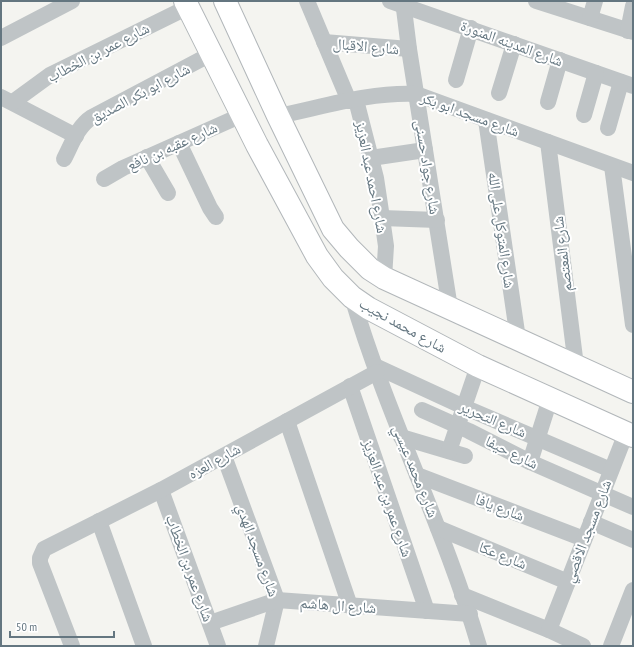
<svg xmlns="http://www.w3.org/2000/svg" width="634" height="647" font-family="'PT Sans Narrow','Noto Naskh Arabic',sans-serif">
<rect width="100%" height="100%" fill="#f4f4f0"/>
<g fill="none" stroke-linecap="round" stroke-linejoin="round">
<defs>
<g id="secondary">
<path d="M185,1L257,145L317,256L333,278L352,297L368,308L478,366L633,436"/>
<path d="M225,1L278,116L333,229L349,248L370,269L384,278L633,392"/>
</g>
</defs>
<use href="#secondary" stroke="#b2b7ba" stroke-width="24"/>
<g stroke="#bfc4c6" stroke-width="16">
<path d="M307,1L349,101"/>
<path d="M390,1L633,86"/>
<path d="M403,1L409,49L450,308"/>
<path d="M536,1L633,32"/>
<path d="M590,18L595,1"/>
<path d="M628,31L633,6"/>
<path d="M1,38L72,1"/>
<path d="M324,42L409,49"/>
<path d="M456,80L471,28"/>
<path d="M499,93L514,44"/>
<path d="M1,97L76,136"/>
<path d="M356,100L376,178L382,218L386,246L384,278"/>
<path d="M13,102L50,75L188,7"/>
<path d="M548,102L560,60"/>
<path d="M584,115L596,73"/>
<path d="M278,116C323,107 369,92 416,94L633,173"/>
<path d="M486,120L518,339"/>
<path d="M608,128L621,82"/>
<path d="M548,142L576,366"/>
<path d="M179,143L210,208L216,217"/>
<path d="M147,157L168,193"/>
<path d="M371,158L425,150"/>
<path d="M64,159C72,144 77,127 92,117L211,54"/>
<path d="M612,166L633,325"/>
<path d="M104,179L123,168L242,115"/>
<path d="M382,218L437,220"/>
<path d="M352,297C387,416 444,527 479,646"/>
<path d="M375,366L464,407L611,470"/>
<path d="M350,386L427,611"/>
<path d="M422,410L469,431L530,462L633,507"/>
<path d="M287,421L350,606"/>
<path d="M401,437L465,456"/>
<path d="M449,451L478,366"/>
<path d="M224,456L277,600L266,646"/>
<path d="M530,462L550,399"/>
<path d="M417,475L584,539"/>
<path d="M161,490L218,646"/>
<path d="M99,521L144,646"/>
<path d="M591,522L633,540"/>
<path d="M438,528L568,582"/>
<path d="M462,595L549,630L583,646"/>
<path d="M210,623L277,600L470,614"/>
<path d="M549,630L626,433"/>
<path d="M72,646L40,563V558L44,549L161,490L377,372"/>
<path d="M611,646L633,590"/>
</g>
<use href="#secondary" stroke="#fff" stroke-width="22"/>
</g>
<g text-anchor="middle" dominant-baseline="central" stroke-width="4" stroke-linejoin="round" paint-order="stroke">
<g font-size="15" fill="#647680" stroke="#fff">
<text transform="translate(512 43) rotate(20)">شارع المدينه المنورة</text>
<text transform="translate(366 46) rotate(5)">شارع الاقبال</text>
<text transform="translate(98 52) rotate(-27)">شارع عمر بن الخطاب</text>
<text transform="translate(140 93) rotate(-28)">شارع ابو بكر الصديق</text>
<text transform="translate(470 114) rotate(20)">شارع مسجد ابو بكر</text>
<text transform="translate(172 146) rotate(-24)">شارع عقبه بن نافع</text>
<text transform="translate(428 167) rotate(81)">شارع جواد حسنى</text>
<text transform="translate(372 177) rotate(79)">شارع احمد عبد العزيز</text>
<text transform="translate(502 230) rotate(82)">شارع المتوكل على الله</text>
<text transform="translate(562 254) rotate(-97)">شارع المعتصم</text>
<text transform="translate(403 325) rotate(29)">شارع محمد نجيب</text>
<text transform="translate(493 419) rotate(23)">شارع التحرير</text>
<text transform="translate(512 452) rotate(26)">شارع حيفا</text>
<text transform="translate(214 461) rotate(-29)">شارع العزه</text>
<text transform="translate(416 471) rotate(68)">شارع محمد عيسي</text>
<text transform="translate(388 498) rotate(71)">شارع عمر بن عبد العزيز</text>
<text transform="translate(500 507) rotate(21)">شارع يافا</text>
<text transform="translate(587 531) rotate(-69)">شارع مسجد الاقصي</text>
<text transform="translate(258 550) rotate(70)">شارع مسجد الهدي</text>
<text transform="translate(503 555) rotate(22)">شارع عكا</text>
<text transform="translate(190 568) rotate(70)">شارع عمر بن الخطاب</text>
<text transform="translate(338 605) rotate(4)">شارع ال هاشم</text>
</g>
</g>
<rect width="634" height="647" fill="none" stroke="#647680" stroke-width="4"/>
<path d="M10 631v6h104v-6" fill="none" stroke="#647680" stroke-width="2"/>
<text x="16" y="631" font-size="12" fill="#647680" stroke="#ffffff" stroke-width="3" paint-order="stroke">50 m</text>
</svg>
